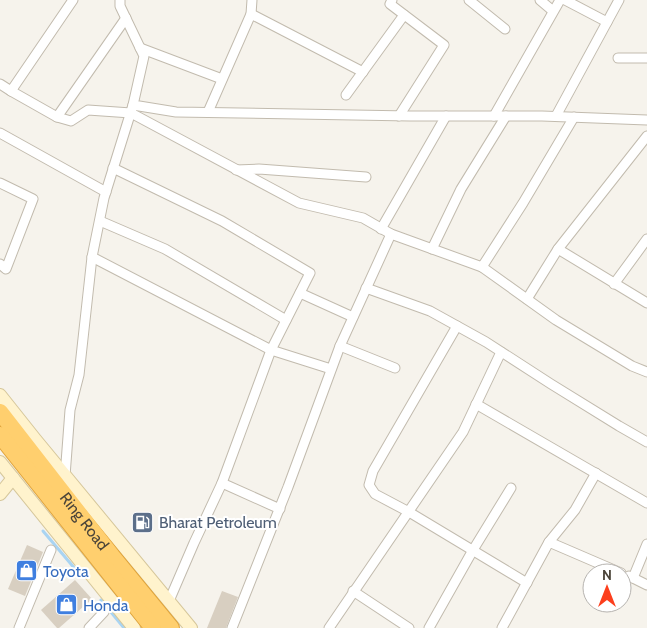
<svg xmlns="http://www.w3.org/2000/svg" width="647" height="628" font-family="Cabin,sans-serif">
<rect width="100%" height="100%" fill="#f6f3ec"/>
<g fill="none" stroke-linecap="round" stroke-linejoin="round">
<g stroke="#a9d4f2" stroke-width="3">
<path d="M43,531L76,570"/>
<path d="M101,600L124,628"/>
</g>
</g>
<g fill="#d8cfc1">
<path d="M27,545L43,552L25,596L8,589Z"/>
<path d="M75,580L92,599L59,628H57L41,610Z"/>
<path d="M222,591L238,597L226,628H207Z"/>
</g>
<g fill="none" stroke-linecap="round" stroke-linejoin="round">
<defs>
<g id="street">
<path d="M120,0V6L144,56L133,105L176,112L410,116H542L647,120"/>
<path d="M392,0L390,4L444,45L399,116"/>
<path d="M469,0L505,29"/>
<path d="M540,0L553,11"/>
<path d="M565,0L607,22"/>
<path d="M251,14L363,72"/>
<path d="M140,48L222,79"/>
<path d="M618,58H647"/>
<path d="M0,84L11,91L73,0"/>
<path d="M11,91L57,117L71,121L88,110L131,113L299,203L363,218L391,234"/>
<path d="M346,95L404,15"/>
<path d="M133,105L104,198L92,257L271,350L222,483L194,543L169,601"/>
<path d="M208,112L251,14L252,0"/>
<path d="M494,116L560,0"/>
<path d="M556,116L619,0"/>
<path d="M57,117L126,18"/>
<path d="M0,133L106,192"/>
<path d="M113,168L222,221L310,273L271,350L331,369"/>
<path d="M236,170L259,169L366,177"/>
<path d="M0,183L33,199L6,269L0,264"/>
<path d="M100,221L165,249L286,320"/>
<path d="M381,229L446,116"/>
<path d="M432,249L461,189L506,116"/>
<path d="M558,249L647,303"/>
<path d="M482,267L556,320L632,366L647,372"/>
<path d="M614,284L647,239"/>
<path d="M366,288L430,311L486,342L551,384L619,426L647,442"/>
<path d="M300,293L353,317"/>
<path d="M527,299L558,249L647,136"/>
<path d="M457,326L373,471L369,485L375,494L409,512L527,583"/>
<path d="M340,346L395,368"/>
<path d="M476,404L647,503"/>
<path d="M65,476L70,410L79,375L92,257"/>
<path d="M222,483L280,509"/>
<path d="M549,542L621,573"/>
<path d="M629,576L647,585"/>
<path d="M633,578L647,544"/>
<path d="M353,591L409,628"/>
<path d="M19,628L51,550"/>
<path d="M89,628L104,612"/>
<path d="M232,628L288,487L340,346L391,234L482,267L523,203L574,117"/>
<path d="M329,628L463,432L501,352"/>
<path d="M429,628L473,550L511,488"/>
<path d="M502,628L549,542L575,510L596,473"/>
</g>
<g id="secondary">
<path d="M0,395L35,439L191,628"/>
<path d="M0,462L134,628"/>
<path d="M0,494L13,478"/>
</g>
<g id="highway">
<path id="s1" d="M0,412L112,556L171,628"/>
<path d="M0,435L153,628"/>
</g>
</defs>
<use href="#street" stroke="#c2bbae" stroke-width="11"/>
<use href="#secondary" stroke="#d6c79b" stroke-width="14"/>
<use href="#highway" stroke="#e0a43c" stroke-width="18"/>
<use href="#street" stroke="#fff" stroke-width="9"/>
<use href="#secondary" stroke="#fff3cd" stroke-width="12"/>
<use href="#highway" stroke="#ffcf6e" stroke-width="16"/>
</g>
<defs>
<symbol id="fuel-square" viewBox="-11 -11 22 22"><rect x="-9" y="-9" width="18" height="18" rx="4" fill="#5c6f8a" stroke="#fff"/><path d="M-5.5-6h7V0h2V4h1.3V-2.5L3-4.5l.8-.8L6-3V5H2.5V1h-1V6h-7ZM-4.2-4.7v3.2H.2V-4.7Z" fill="#fff"/></symbol>
<symbol id="shop-square" viewBox="-11 -11 22 22"><rect x="-9" y="-9" width="18" height="18" rx="4" fill="#3f7fe0" stroke="#fff"/><path d="M-5-2.5h2.3a2.7 3.5 0 0 1 5.4 0H5L5.5 6h-11ZM-1.5-2.5h3a1.5 2.3 0 0 0-3 0Z" fill="#fff"/></symbol>
</defs>
<g fill-rule="evenodd">
<use href="#fuel-square" x="130" y="510" width="25" height="25"/>
<use href="#shop-square" x="14" y="558" width="25" height="25"/>
<use href="#shop-square" x="54" y="592" width="25" height="25"/>
</g>
<g text-anchor="middle" dominant-baseline="central" stroke-width="4" stroke-linejoin="round" paint-order="stroke">
<g font-size="16" fill="#4b4439" stroke="#fff">
<text stroke="none"><textPath href="#s1" startOffset="138">Ring Road</textPath></text>
</g>
<g font-size="16" fill="#4e5e75" stroke="#fff" text-anchor="start">
<text x="159" y="522">Bharat Petroleum</text>
</g>
<g font-size="16" fill="#366cbe" stroke="#fff" text-anchor="start">
<text x="43" y="571">Toyota</text>
<text x="83" y="605">Honda</text>
</g>
</g>
<g transform="translate(607 588)"><circle r="24" fill="#ffffff" stroke="#b7b4b0"/>
<path d="M0-4L9 19L0 12L-9 19Z" fill="#fc3f1d"/>
<text y="-8" font-size="14" font-weight="bold" text-anchor="middle" fill="#4b4439">N</text>
</g>
</svg>
